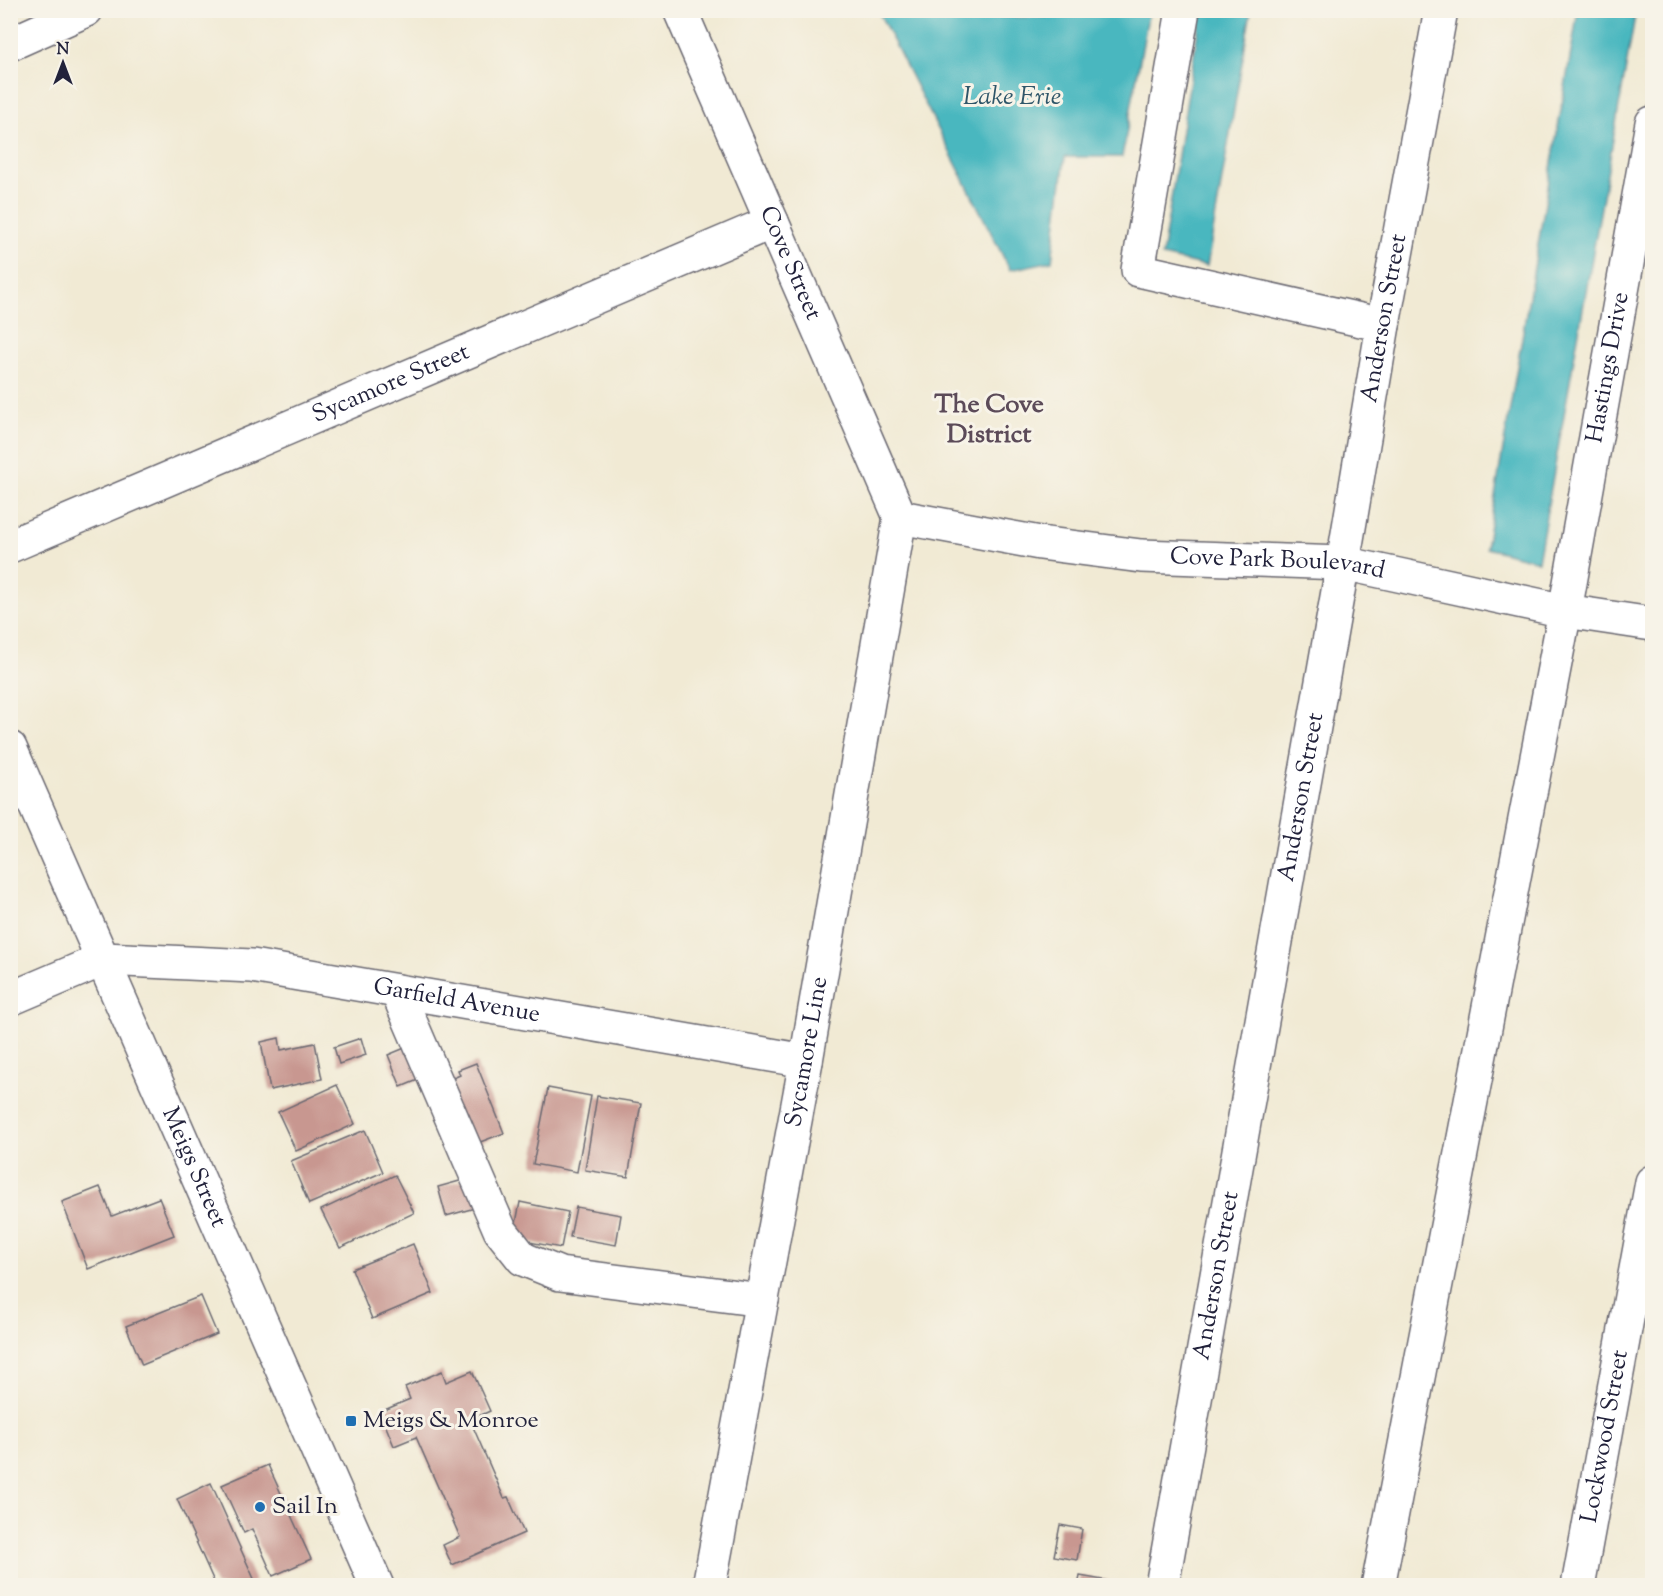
<svg xmlns="http://www.w3.org/2000/svg" width="1663" height="1596" font-family="'Sorts Mill Goudy',serif">
<rect width="100%" height="100%" fill="#f7f3e8"/>
<filter id="ink" filterUnits="userSpaceOnUse"><feTurbulence type="fractalNoise" baseFrequency=".0167" numOctaves="2"/><feDisplacementMap in="SourceGraphic" scale="12" xChannelSelector="R" yChannelSelector="G"/><feConvolveMatrix kernelMatrix="1 2 1 2 8 2 1 2 1" color-interpolation-filters="sRGB"/></filter>
<filter id="wash" filterUnits="userSpaceOnUse"><feTurbulence type="fractalNoise" baseFrequency=".008" numOctaves="4" result="noise"/><feDisplacementMap in="SourceGraphic" scale="24" xChannelSelector="R" yChannelSelector="G"/><feGaussianBlur stdDeviation="1.35" result="paint"/><feColorMatrix in="noise" values="0 0 0 0 0 0 0 0 0 0 0 0 0 0 0 0 0 1.4 0 .05"/><feComposite in="paint" operator="in"/></filter>
<g filter="url(#wash)">
<rect width="100%" height="100%" fill="#f1ead4"/>
<g fill="#48b7bf" stroke="#356c7d" stroke-width="1.5">
<path d="M1048,11H1149L1122,157H1065L1052,261L1010,270L878,11H955L958,17H1046Z"/>
<path d="M1201,11H1251L1207,266L1162,256Z"/>
<path d="M1578,11H1636L1538,561L1486,548Z"/>
</g>
<g id="blocks">
<g fill="#c89790">
<path d="M279,1038L281,1050L315,1043L322,1079L270,1090L261,1042Z"/>
<path d="M361,1038L366,1055L339,1064L334,1047Z"/>
<path d="M412,1045L425,1077L401,1087L388,1055Z"/>
<path d="M476,1063L504,1133L467,1147L442,1083L460,1075L458,1070Z"/>
<path d="M337,1085L355,1124L296,1151L278,1112Z"/>
<path d="M548,1088L591,1096L577,1172L533,1164Z"/>
<path d="M597,1096L641,1103L628,1177L585,1170Z"/>
<path d="M365,1130L383,1172L309,1204L291,1161Z"/>
<path d="M395,1175L414,1213L340,1248L321,1210Z"/>
<path d="M474,1177L482,1206L446,1216L438,1187Z"/>
<path d="M100,1187L112,1216L159,1198L174,1235L88,1269L62,1202Z"/>
<path d="M520,1202L568,1212L561,1248L513,1239Z"/>
<path d="M576,1207L621,1215L616,1245L570,1237Z"/>
<path d="M413,1244L433,1293L372,1319L352,1269Z"/>
<path d="M201,1296L217,1334L142,1365L126,1326Z"/>
<path d="M442,1371L446,1382L472,1371L490,1411L470,1420L504,1498L508,1497L524,1533L452,1565L443,1545L460,1537L416,1437L394,1446L380,1412L410,1399L405,1387Z"/>
<path d="M268,1465L311,1559L273,1576L252,1529L244,1533L222,1485Z"/>
<path d="M211,1483L255,1581L246,1586H216L177,1499Z"/>
<path d="M1060,1525L1082,1529L1077,1560L1054,1556Z"/>
<path d="M1080,1576L1109,1581L1108,1586H1078Z"/>
</g>
</g>
</g>
<g filter="url(#ink)">
<use href="#blocks" fill-opacity="0" stroke="#6a6871" stroke-width="1.5"/>
<g fill="none" stroke-linecap="round" stroke-linejoin="round">
<defs>
<g id="minor">
<path id="s1" d="M680,10L900,517"/>
<path d="M1183,10L1138,270L1383,325"/>
<path d="M10,44L86,10"/>
<path id="s2" d="M900,517L1040,543L1141,556L1343,563L1565,611L1652,624"/>
<path id="s3" d="M10,546L772,222"/>
<path id="s4" d="M10,748L377,1586"/>
<path d="M397,991L500,1230L523,1259L560,1274L762,1300"/>
<path id="s5" d="M10,999L104,959L252,966L806,1061"/>
<path id="s6" d="M709,1586L806,1061L900,517"/>
<path id="s7" d="M1162,1586L1343,563L1383,325L1441,10"/>
<path id="s8" d="M1378,1586L1565,611L1652,123"/>
<path id="s9" d="M1578,1586L1652,1182"/>
</g>
</defs>
<use href="#minor" stroke="#6a6871" stroke-width="36"/>
<use href="#minor" stroke="#fff" stroke-width="33"/>
</g>
</g>
<g fill="#1f6fb2" stroke="#f7f3e8" stroke-width="2">
<rect x="345" y="1415" width="12" height="12" rx="3"/>
<circle cx="260" cy="1507" r="6"/>
</g>
<g text-anchor="middle" dominant-baseline="central" stroke-width="6" stroke-linejoin="round" paint-order="stroke">
<g font-size="24" fill="#22223b" stroke="#f7f3e8">
<text stroke="none"><textPath href="#s1" startOffset="276">Cove Street</textPath></text>
<text stroke="none"><textPath href="#s7" startOffset="1287">Anderson Street</textPath></text>
<text stroke="none"><textPath href="#s8" startOffset="1240">Hastings Drive</textPath></text>
<text stroke="none"><textPath href="#s3" startOffset="414">Sycamore Street</textPath></text>
<text stroke="none"><textPath href="#s2" startOffset="381">Cove Park Boulevard</textPath></text>
<text stroke="none"><textPath href="#s7" startOffset="801">Anderson Street</textPath></text>
<text stroke="none"><textPath href="#s5" startOffset="458">Garfield Avenue</textPath></text>
<text stroke="none"><textPath href="#s6" startOffset="543">Sycamore Line</textPath></text>
<text stroke="none"><textPath href="#s4" startOffset="458">Meigs Street</textPath></text>
<text stroke="none"><textPath href="#s7" startOffset="315">Anderson Street</textPath></text>
<text stroke="none"><textPath href="#s9" startOffset="152">Lockwood Street</textPath></text>
</g>
<g font-size="24" fill="#22223b" stroke="#f7f3e8" text-anchor="start">
<text x="363" y="1421">Meigs &amp; Monroe</text>
<text x="272" y="1507">Sail In</text>
</g>
<g font-size="26" font-style="italic" fill="#2f5669" stroke="#f7f3e8">
<text x="1012" y="97">Lake Erie</text>
</g>
<g font-size="26" font-weight="bold" fill="#5c4b59" stroke="#f7f3e8">
<text x="989" y="405">The Cove<tspan x="989" dy="30">District</tspan></text>
</g>
</g>
<rect width="1663" height="1596" fill="none" stroke="#f7f3e8" stroke-width="36"/>
<g transform="translate(63 63)" stroke="#f7f3e8" stroke-width="4.5" paint-order="stroke">
<path d="M0-4.5L10 22L0 15L-10 22Z" fill="#22223b"/>
<text y="-9" font-size="16" font-weight="bold" text-anchor="middle" fill="#22223b">N</text>
</g>
</svg>
